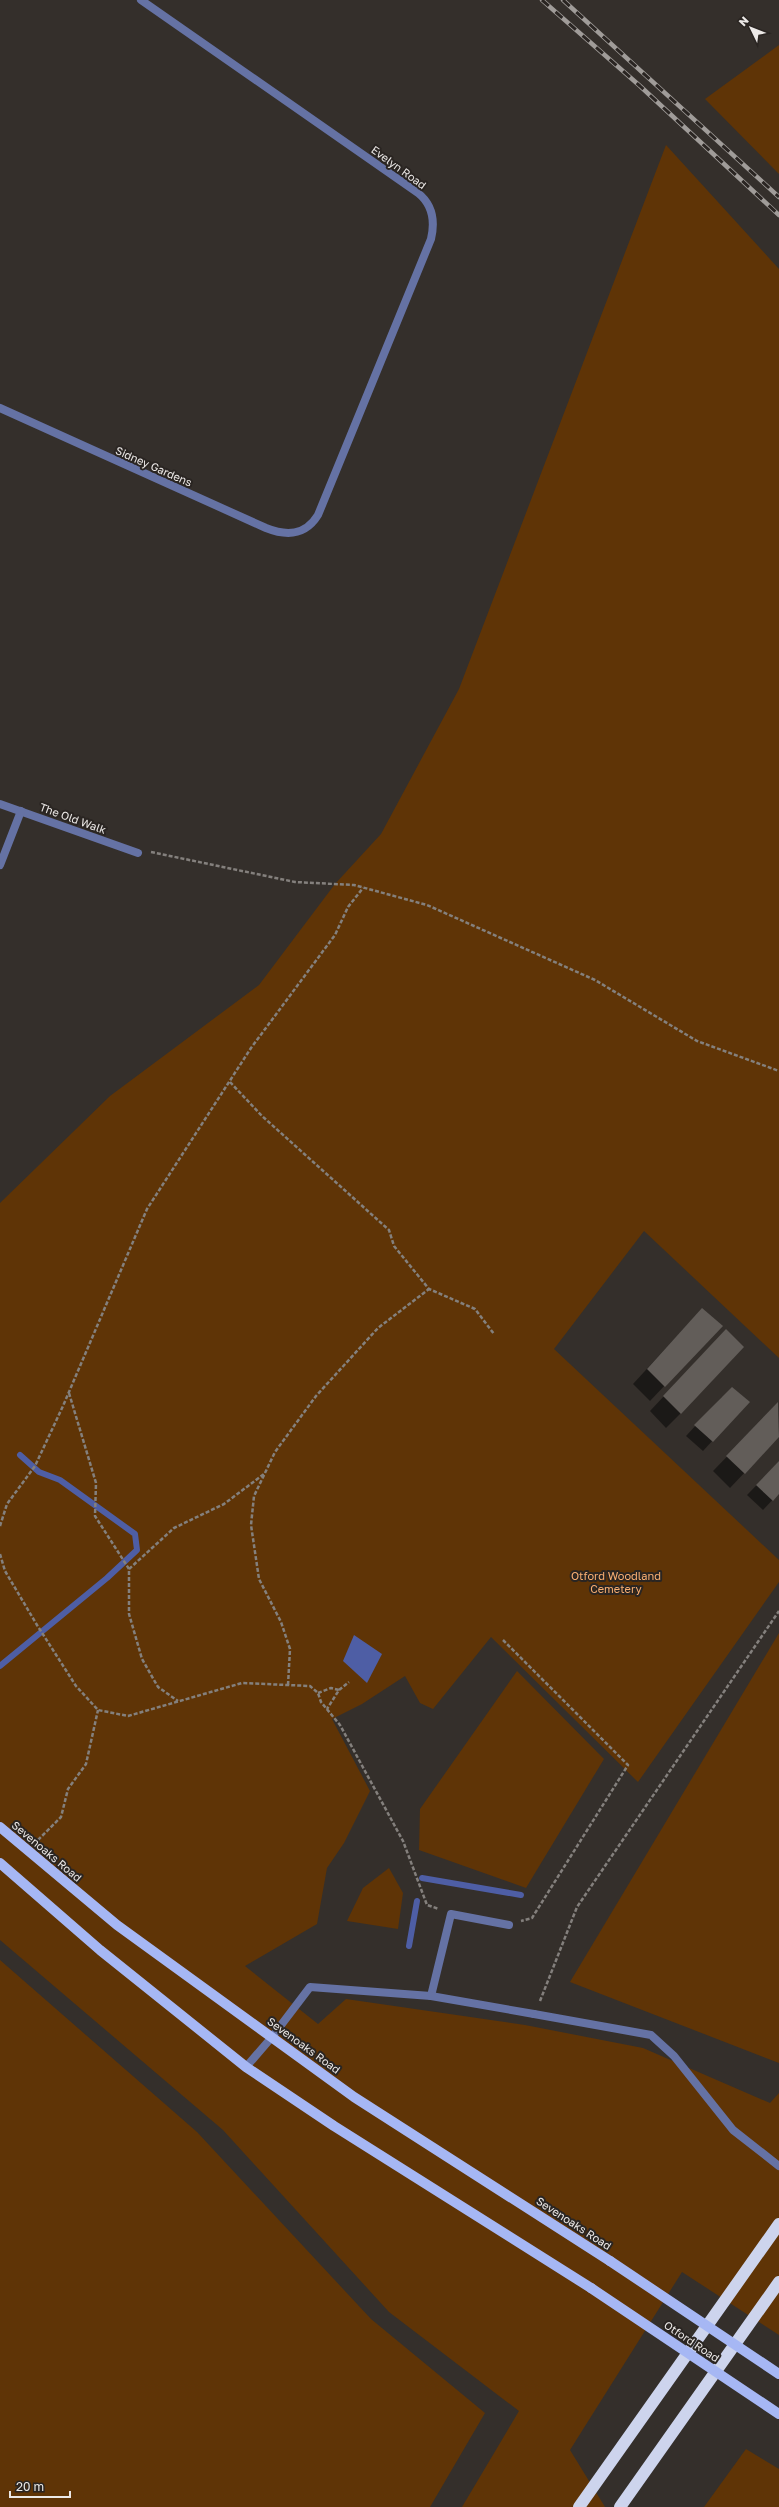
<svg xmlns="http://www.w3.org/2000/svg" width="779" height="2507" font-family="'Golos Text',sans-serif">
<rect width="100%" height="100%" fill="#342f2b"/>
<g fill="#5f3406">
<path d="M779,45V174L705,99Z"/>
<path d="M666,145L779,269V1358L644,1231L554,1349L779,1560V1582L638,1782L491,1637L433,1709L420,1703L405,1676L362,1704L332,1719L370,1791L344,1843L327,1868L317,1924L245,1966L318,2024L346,1999L525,2025L643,2048L770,2103L779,2093V2335L682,2272L570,2450L605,2507H462L519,2411L389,2312L223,2130L0,1940V1203L110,1096L259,985L335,884L381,834L459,689Z"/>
<path d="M779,1633V2063L570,1982Z"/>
<path d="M517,1671L604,1759L526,1888L419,1850L420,1809Z"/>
<path d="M389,1868L403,1893L398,1929L347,1921L363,1888Z"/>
<path d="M0,1960L197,2132L371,2319L485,2413L430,2507H0Z"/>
<path d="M746,2449L779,2469V2507H704Z"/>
</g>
<path fill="#4e5ea5" d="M354,1635L382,1654L367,1683L343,1661Z"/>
<g fill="#0007">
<path d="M688,1324L721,1326L650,1401L633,1384Z"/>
<path d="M712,1345L681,1413L666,1428L650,1411Z"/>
<path d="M722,1397L748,1402L703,1451L686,1436Z"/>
<path d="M778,1404L779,1436L730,1488L713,1471Z"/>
<path d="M779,1462V1493L763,1510L747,1495Z"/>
</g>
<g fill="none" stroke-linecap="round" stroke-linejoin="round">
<g stroke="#4e5ea5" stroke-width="6">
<path d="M0,1666L107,1578L137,1550L135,1534L60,1480L39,1472L20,1455"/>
<path d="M422,1878L521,1895"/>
<path d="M409,1946L417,1901"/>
</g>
</g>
<g fill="#625d59">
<path d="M702,1308L723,1326L665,1387L647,1369Z"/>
<path d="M726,1329L744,1347L681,1414L663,1396Z"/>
<path d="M732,1387L750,1402L713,1442L694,1425Z"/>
<path d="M778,1402L779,1437L745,1474L726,1456Z"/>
<path d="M779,1461V1494L773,1501L756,1485Z"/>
</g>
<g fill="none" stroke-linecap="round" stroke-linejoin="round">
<g stroke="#84807d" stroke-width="2.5" stroke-dasharray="4 2" stroke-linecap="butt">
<path d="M151,852L295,882L354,885L427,905L595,980L697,1041L779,1071"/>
<path d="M230,1082L262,1116L389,1230L394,1246L429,1289L475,1309L494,1334"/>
<path d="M69,1393L96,1483L95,1516L129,1569V1614L142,1659L158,1687L178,1701"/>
<path d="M0,1526L7,1504L35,1466L63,1406L147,1209L251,1048L335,935L348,907L363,888"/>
<path d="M0,1554L5,1571L37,1625L76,1686L98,1710L128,1716L242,1683L310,1686L318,1693L321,1702L340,1725L403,1841L427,1905L439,1909"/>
<path d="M129,1569L174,1528L224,1504L264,1474"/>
<path d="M503,1640L628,1765L532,1918L521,1921"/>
<path d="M288,1685L290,1649L281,1622L259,1579L251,1525L254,1496L275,1452L316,1396L378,1328L429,1289"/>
<path d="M339,1690L349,1682"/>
<path d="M318,1693L331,1688L339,1690L327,1709"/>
<path d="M38,1840L61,1817L68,1789L86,1764L98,1710"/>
<path d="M540,2001L577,1907L779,1611"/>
</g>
<g stroke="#6572a4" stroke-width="8">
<path d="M431,1996L451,1914L509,1925"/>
<path d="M534,2014L651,2035L674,2056L733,2130L779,2166"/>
</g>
<g stroke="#6572a4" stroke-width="8">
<path d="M0,408L266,528C286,536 305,536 318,515L431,239C435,222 433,205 418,193L141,0"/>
<path d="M0,804L138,853"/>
<path d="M0,865L21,811"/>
<path d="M246,2067L272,2037L310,1987L431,1996L534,2014"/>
</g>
<g stroke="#a6b7f4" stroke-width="10">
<path d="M0,1827L117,1925L354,2097L610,2261"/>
<path d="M0,1863L100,1950L246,2067L334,2126L591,2288"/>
</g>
<g stroke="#cdd4ed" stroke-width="12">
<path d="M579,2507L779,2224"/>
<path d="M620,2507L779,2282"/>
</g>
<defs>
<g id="rail">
<path d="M542,0L640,86L779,215"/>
<path d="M563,0L779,197"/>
</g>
</defs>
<use href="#rail" stroke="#a09c99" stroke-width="4.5"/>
<use href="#rail" stroke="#2a2522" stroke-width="3" stroke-dasharray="9" stroke-linecap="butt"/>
<g stroke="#a6b7f4" stroke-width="10">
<path d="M610,2261L779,2374"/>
<path d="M591,2288L779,2414"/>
</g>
</g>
<g text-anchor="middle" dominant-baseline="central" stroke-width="4" stroke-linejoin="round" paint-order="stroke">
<g font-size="11" fill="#ece9e7" stroke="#2a2522">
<text transform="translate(399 167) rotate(36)">Evelyn Road</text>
<text transform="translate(154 466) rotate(24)">Sidney Gardens</text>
<text transform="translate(73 818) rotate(20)">The Old Walk</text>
<text transform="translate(47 1851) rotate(40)">Sevenoaks Road</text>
<text transform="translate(304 2045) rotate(36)">Sevenoaks Road</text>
<text transform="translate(574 2223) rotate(33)">Sevenoaks Road</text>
<text transform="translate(692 2341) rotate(34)">Otford Road</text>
</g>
<g font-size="11" fill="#f9af72" stroke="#2a2522">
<text x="616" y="1575">Otford Woodland<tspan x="616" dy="13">Cemetery</tspan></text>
</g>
</g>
<g transform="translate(751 28) rotate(313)" stroke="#2a2522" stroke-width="3" paint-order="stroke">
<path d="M0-3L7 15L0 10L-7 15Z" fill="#ece9e7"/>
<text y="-6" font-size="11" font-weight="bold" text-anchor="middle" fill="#ece9e7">N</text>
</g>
<path d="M10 2491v6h60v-6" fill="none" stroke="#ece9e7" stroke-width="2"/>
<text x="16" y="2491" font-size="12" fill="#ece9e7" stroke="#2a2522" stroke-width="3" paint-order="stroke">20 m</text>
</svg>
